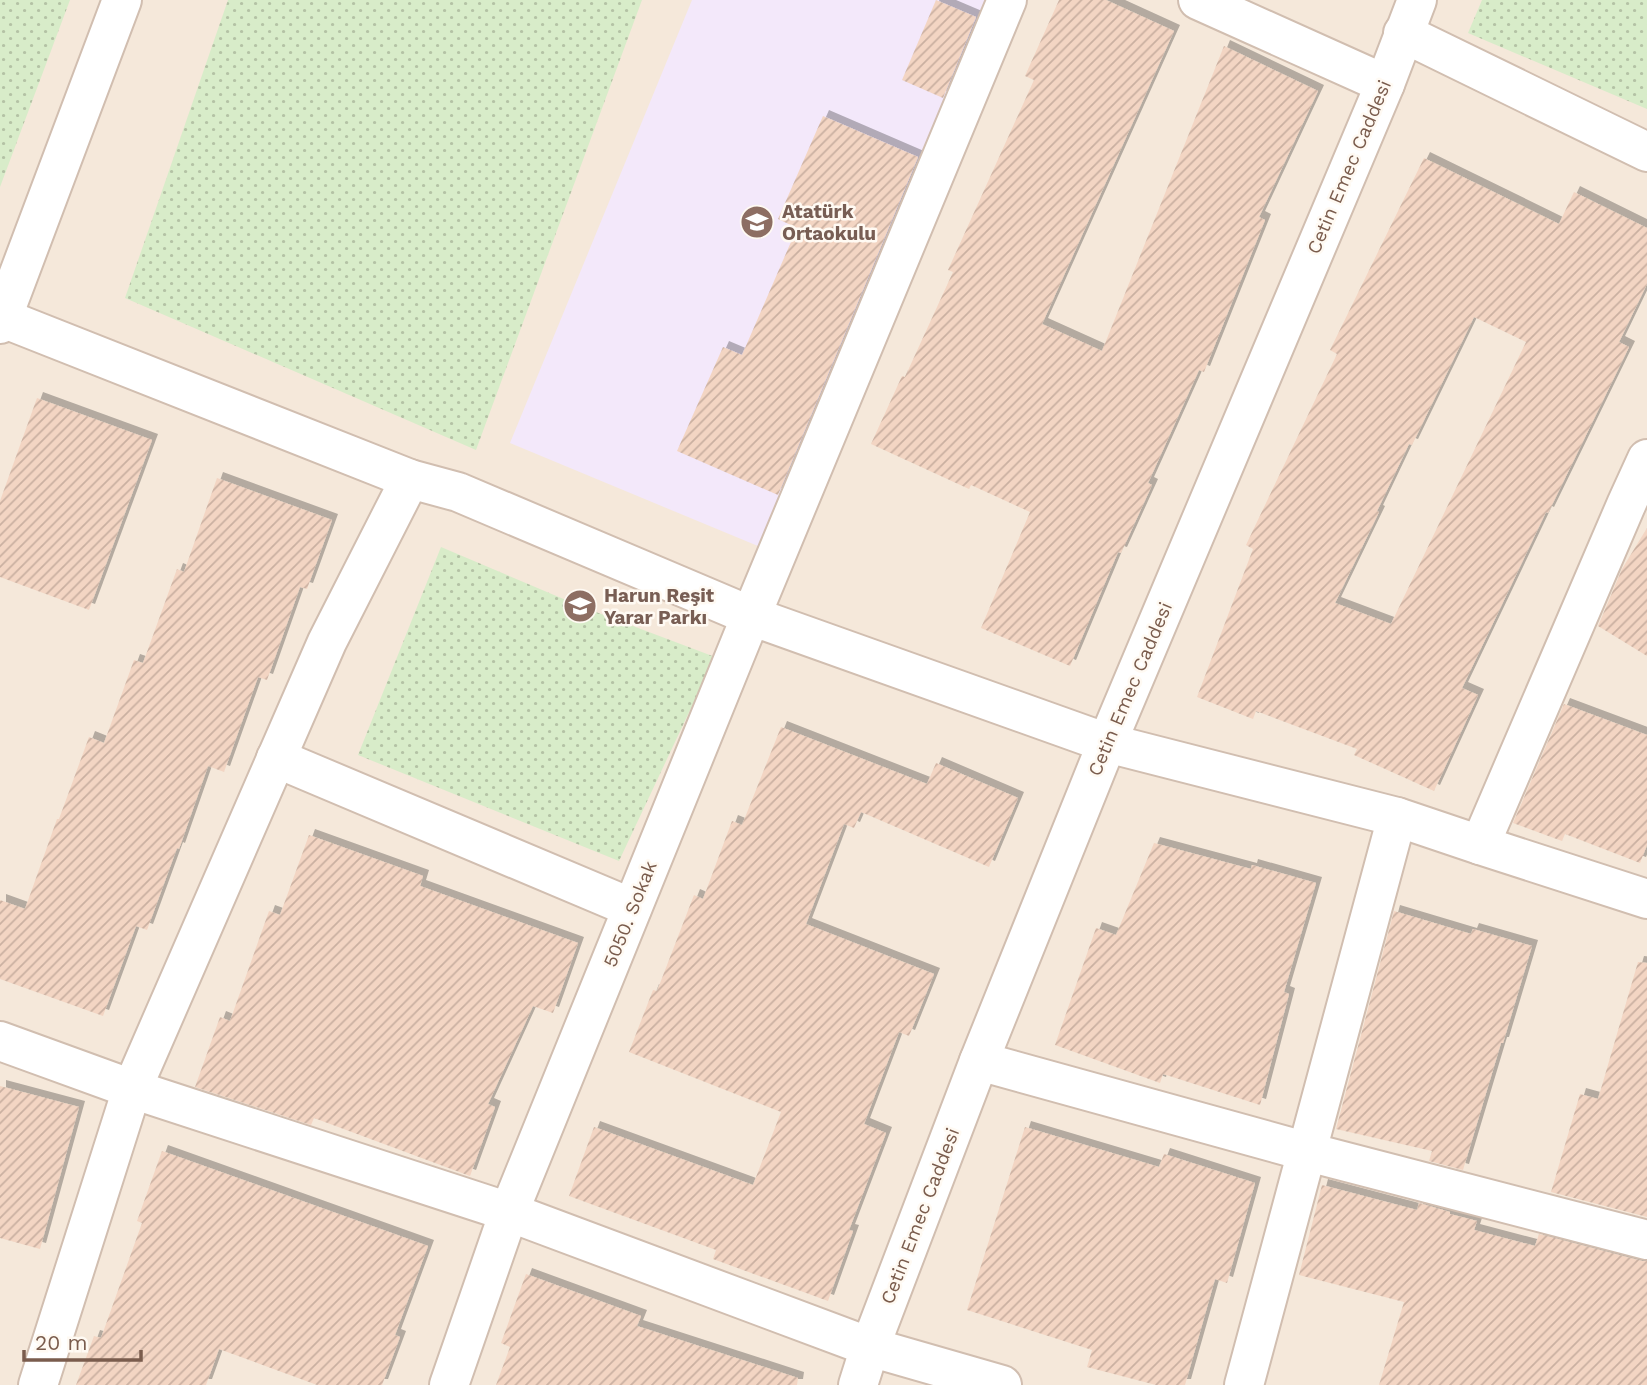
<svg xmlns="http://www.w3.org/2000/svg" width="1647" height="1385" font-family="'Work Sans',sans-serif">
<defs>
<pattern id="grass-dots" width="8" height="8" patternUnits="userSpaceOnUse" patternTransform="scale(1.75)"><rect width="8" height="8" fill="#d8ecc9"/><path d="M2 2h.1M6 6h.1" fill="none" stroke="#b4c2a5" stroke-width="1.8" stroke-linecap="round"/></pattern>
<pattern id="building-hatch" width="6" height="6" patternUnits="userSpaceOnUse" patternTransform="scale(1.75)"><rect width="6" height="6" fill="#f3d5c3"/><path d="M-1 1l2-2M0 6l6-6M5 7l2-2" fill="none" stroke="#cab0a1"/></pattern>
<filter id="shadow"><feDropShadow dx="6" dy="-6" stdDeviation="0" flood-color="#0004"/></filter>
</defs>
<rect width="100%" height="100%" fill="#fdf6ec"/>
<rect fill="#f5e8da" x="0" y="0" width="1647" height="1385"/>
<path fill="#f3e8fa" d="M692,0H1004L777,554L510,443Z"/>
<g fill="url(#grass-dots)">
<path d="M0,0H70L0,187Z"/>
<path d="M228,0H642L476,450L125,298Z"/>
<path d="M1482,0H1647V109L1468,33Z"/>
<path d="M441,547L580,606L715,657L619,861L358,755Z"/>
</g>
<g fill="url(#building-hatch)" fill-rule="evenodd" filter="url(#shadow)">
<path d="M936,0L976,17L943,98L902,80Z"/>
<path d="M1059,0H1106L1174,31L1042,324L1102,351L1224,46L1318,91L1259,217L1265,220L1204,372L1199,370L1148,483L1152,485L1121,553L1118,552L1070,666L981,628L1030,512L971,485L969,489L871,444L902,376L905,377L953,272L948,270L1034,80L1025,76Z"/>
<path d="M823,116L918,157L778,495L677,451L723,347L742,355L797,228L778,219Z"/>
<path d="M1424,158L1559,224L1574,192L1647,228V284L1619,342L1629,347L1548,513L1546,512L1462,688L1478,695L1434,791L1354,755L1357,749L1256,711L1253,719L1197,697L1253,549L1246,545L1337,354L1330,350ZM1474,317L1526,342L1391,624L1335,603L1379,512L1377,511L1409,444L1412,445Z"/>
<path d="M37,398L152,440L89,610L0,577V501Z"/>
<path d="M217,478L332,520L307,589L300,587L267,680L258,677L224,772L208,766L179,849L177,848L147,930L136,926L103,1016L0,979V900L25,909L57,819H59L89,737L104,743L134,660L143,663L177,569L184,572Z"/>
<path d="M1647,528V656L1598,626L1622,569Z"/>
<path d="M1564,704L1647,735V845L1640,863L1565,834L1562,841L1513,823Z"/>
<path d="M781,727L927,784L936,763L1018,798L989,867L861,812L854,828L844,824L806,924L934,974L909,1036L899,1032L864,1124L886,1133L849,1230L853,1231L828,1301L713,1259L716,1250L569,1196L594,1127L753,1185L781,1112L629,1052L653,990L657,991L694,895L703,899L732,821L742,825Z"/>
<path d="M309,835L423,876L420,886L578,943L553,1013L533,1006L488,1104L495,1107L470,1176L314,1118L311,1125L195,1087L220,1017L230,1021L269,911L280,915Z"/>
<path d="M1154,843L1251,869L1252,865L1316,883L1284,992L1289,994L1260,1105L1163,1074L1160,1083L1055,1045L1096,928L1116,935Z"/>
<path d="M1394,911L1471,934L1473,929L1532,946L1503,1043H1501L1463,1170L1429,1161L1432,1151L1336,1129Z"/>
<path d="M1638,962L1647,963V1217L1551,1192L1580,1094L1598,1099Z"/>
<path d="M0,1086L79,1107L40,1249L0,1238Z"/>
<path d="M1025,1127L1159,1167L1164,1154L1255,1183L1227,1283L1215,1279L1185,1385H1156L1087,1367L1092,1350L967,1310Z"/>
<path d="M162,1151L428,1246L395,1335L400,1337L382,1385H317L219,1349L206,1385H76L94,1336L101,1338L142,1223L137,1221Z"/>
<path d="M1322,1185L1417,1210L1419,1203L1450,1212V1214L1477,1221L1474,1230L1535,1246L1539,1234L1642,1261H1647V1385H1379L1404,1302L1299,1275Z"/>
<path d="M526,1274L641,1316L637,1326L798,1378L797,1385H496L510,1347L501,1343Z"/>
</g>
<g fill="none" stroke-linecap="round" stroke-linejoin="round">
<defs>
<g id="minor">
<path d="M1198,0L1385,84"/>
<path d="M1403,33L1647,152"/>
<path d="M0,317L410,479L458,492L751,616L1107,743L1397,817L1480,845L1647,899"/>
<path d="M0,324L122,0"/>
<path d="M276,758L632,908"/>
<path d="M1480,845L1626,505L1647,459"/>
<path d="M0,1041L132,1089L509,1212L870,1347L1002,1385"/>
<path d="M979,1061L1308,1152L1647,1240"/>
<path d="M38,1385L132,1089L327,642L410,479"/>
<path d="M449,1385L509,1212L751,616L1007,0"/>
<path d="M858,1385L870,1347L979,1061L1107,743L1385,84L1417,0"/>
<path d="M1244,1385L1397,817"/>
</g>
</defs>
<use href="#minor" stroke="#d1beb0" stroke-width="42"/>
<use href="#minor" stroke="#fff" stroke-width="38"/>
</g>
<defs>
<symbol id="school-disc" viewBox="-11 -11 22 22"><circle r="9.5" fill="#8d6e63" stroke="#fffaf3"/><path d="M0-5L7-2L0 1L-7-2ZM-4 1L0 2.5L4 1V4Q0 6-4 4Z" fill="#fff"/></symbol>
</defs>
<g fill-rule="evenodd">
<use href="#school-disc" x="738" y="203" width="38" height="38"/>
<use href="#school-disc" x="561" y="587" width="38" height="38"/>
</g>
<g text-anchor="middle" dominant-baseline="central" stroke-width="5" stroke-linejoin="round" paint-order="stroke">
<g font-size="19" fill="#7a5c4d" stroke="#fffaf3">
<text transform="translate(1349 167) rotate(-67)">Cetin Emec Caddesi</text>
<text transform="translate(1130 689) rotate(-67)">Cetin Emec Caddesi</text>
<text transform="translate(630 914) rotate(-68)">5050. Sokak</text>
<text transform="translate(920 1216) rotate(-69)">Cetin Emec Caddesi</text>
</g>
<g font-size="19" font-weight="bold" fill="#785e54" stroke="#fffaf3" text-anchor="start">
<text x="782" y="211">Atatürk<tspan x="782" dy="22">Ortaokulu</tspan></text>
<text x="604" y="595">Harun Reşit<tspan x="604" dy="22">Yarar Parkı</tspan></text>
</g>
</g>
<path d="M24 1350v10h117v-10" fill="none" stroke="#7a5c4d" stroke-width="3.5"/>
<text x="35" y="1350" font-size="21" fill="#7a5c4d" stroke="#fffaf3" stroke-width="5" paint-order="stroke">20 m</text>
</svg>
